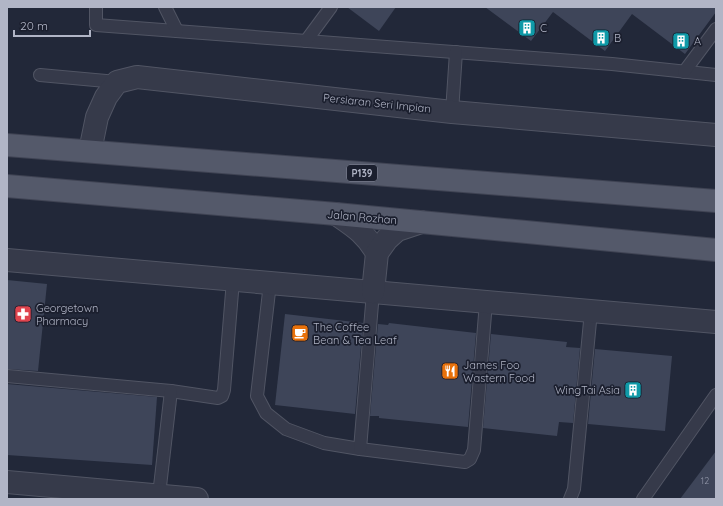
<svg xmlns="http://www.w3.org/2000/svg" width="723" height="506" font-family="Quicksand,sans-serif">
<rect width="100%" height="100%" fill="#222839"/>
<g fill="#3e4559">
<path d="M347,7H396L379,31Z"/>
<path d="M485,7H716V12L685,54L632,14L605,51L553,12L531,41Z"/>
<path d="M7,280L47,284L38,371L7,369Z"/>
<path d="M285,314L363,323L355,414L275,405Z"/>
<path d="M389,323L476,333L468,427L379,418V416H370L378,324L388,325Z"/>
<path d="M491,334L567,342L566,347L580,348L573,423L559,422L557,436L483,428Z"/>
<path d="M595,349L672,356L665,431L588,424Z"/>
<path d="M7,384L157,397L152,465L7,455Z"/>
<path d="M716,451V499H680Z"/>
</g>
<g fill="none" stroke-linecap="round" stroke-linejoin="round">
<defs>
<g id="service">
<path d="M96,7V25L612,64L716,75"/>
<path d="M165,7L177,31"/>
<path d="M306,41L331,7"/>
<path d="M684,72L716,29"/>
<path d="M40,75L117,82"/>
<path d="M452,112L456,52"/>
<path d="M270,283L257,396L266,413L286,429L324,443L360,449L465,462L470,459L474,450L486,302"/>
<path d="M7,376L171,391L218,398L222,396L224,390L233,280"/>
<path d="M360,449L373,292"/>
<path d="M159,495L171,391"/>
<path d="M570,499L574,489L591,311"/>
<path d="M643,499L716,395"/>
</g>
<g id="minor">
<path d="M90,151L97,117L106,97L117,82L137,77L452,112L716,135"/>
<path d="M336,214C355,227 365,233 377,253"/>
<path d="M7,260L716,322"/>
<path d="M373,292L377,253L387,239L397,230L421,222"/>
<path d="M7,482L197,499"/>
</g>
<g id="primary">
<path d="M7,145L716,201"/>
<path d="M7,186L336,214L716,250"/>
</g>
</defs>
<use href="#service" stroke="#515564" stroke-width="14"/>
<use href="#minor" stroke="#515564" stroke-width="24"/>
<use href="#primary" stroke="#3f4353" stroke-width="24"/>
<use href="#service" stroke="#363a4a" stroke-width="12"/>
<use href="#minor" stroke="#363a4a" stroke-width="22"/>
<use href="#primary" stroke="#54596a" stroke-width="22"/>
</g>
<defs>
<symbol id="building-square" viewBox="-11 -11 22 22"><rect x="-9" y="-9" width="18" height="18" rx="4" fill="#0f9aa8" stroke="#1b1f2e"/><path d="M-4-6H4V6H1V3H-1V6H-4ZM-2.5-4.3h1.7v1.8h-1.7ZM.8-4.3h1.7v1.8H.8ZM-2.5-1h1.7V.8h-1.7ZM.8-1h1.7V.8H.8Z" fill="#fff"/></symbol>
<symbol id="pharmacy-square" viewBox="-11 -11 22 22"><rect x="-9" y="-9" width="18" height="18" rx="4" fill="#e0444e" stroke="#1b1f2e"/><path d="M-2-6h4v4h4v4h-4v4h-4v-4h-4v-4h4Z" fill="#fff"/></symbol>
<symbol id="cafe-square" viewBox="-11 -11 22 22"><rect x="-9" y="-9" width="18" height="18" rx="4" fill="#e8710a" stroke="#1b1f2e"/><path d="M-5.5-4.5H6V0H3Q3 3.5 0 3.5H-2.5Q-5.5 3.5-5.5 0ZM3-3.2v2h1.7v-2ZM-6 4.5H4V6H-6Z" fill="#fff"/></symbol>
<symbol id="restaurant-square" viewBox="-11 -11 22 22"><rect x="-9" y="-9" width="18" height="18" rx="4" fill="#e8710a" stroke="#1b1f2e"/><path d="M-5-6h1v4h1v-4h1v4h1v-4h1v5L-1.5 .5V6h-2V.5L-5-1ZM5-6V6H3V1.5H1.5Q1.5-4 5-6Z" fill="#fff"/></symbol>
</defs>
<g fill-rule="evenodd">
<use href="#building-square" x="517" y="18" width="20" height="20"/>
<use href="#building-square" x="591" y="28" width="20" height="20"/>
<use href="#building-square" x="671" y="31" width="20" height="20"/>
<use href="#pharmacy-square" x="13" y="304" width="20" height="20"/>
<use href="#cafe-square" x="290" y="323" width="20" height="20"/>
<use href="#restaurant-square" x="440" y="361" width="20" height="20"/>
<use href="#building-square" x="623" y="380" width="20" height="20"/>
</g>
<g text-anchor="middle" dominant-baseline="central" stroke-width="3.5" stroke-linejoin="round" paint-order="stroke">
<g font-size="9" fill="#9499ab">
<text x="705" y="480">12</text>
</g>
<rect fill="#1b1f2e" stroke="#848898" stroke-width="1" x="347" y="165" width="30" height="16" rx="3"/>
<g font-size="10" font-weight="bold" fill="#b1b5c6">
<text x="362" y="173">P139</text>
</g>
<g font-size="11" fill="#b1b5c6" stroke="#1b1f2e" text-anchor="start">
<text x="540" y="28">C</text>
<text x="614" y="38">B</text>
<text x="694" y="41">A</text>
<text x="36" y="308">Georgetown<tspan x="36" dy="13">Pharmacy</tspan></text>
<text x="313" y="327">The Coffee<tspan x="313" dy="13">Bean &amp; Tea Leaf</tspan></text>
<text x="463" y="365">James Foo<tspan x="463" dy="13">Wastern Food</tspan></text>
<text x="620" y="390" text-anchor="end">WingTai Asia</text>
</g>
<g font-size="11" fill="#b1b5c6" stroke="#1b1f2e">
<text transform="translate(377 103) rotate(6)">Persiaran Seri Impian</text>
<text transform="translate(362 217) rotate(5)">Jalan Rozhan</text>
</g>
</g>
<rect width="723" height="506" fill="none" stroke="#b1b5c6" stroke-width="16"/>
<path d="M14 30v6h76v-6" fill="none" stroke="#b1b5c6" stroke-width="2"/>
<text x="20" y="30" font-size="12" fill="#b1b5c6" stroke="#1b1f2e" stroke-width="3" paint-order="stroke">20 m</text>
</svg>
